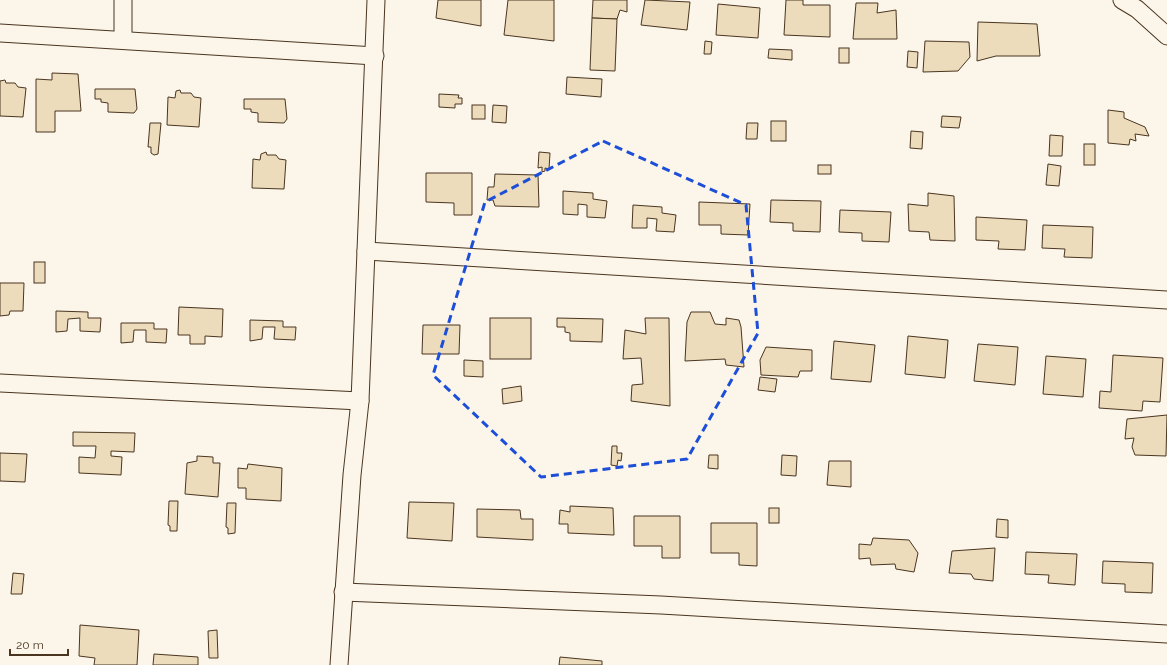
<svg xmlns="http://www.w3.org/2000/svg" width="1167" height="665" font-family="Raleway,sans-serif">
<rect width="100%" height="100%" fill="#fbf6e9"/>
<g fill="#ecdcbc" stroke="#4a3520">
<path d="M438,0H481V26L436,18Z"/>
<path d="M508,0H554V41L504,35Z"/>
<path d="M593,0H627V12L620,10L617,19L592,18Z"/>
<path d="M645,0L690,2L687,30L641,25Z"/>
<path d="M786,0H803V5H830V37L784,35Z"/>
<path d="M856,3H878L877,13L896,10L897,39H853Z"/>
<path d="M718,4L760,8L758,38L716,35Z"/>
<path d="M592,18L617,19L615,71L590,70Z"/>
<path d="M978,22L1037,24L1040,56H996L977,61Z"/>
<path d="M705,41L712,42L711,54H704Z"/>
<path d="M925,41L969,42L970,57L958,71L923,72Z"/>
<rect x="839" y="48" width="10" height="15"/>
<path d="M769,49L792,50V60L768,58Z"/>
<path d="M908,51L918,52L917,68L907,67Z"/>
<path d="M52,73L78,74L81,111H55V132H36V79L52,80Z"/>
<path d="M567,77L602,79L601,97L566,94Z"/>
<path d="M5,80L6,83H15L18,87L26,88L23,117L0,116V81Z"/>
<path d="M95,89H135L137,109L134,113L108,112V103L101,102V99H95Z"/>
<path d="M180,90L181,93H191L194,97L201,98L199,127L167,125L168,97L175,98L176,91Z"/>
<path d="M439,94L459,95L458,98H462V104H455V108L439,107Z"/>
<path d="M244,99H285L287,119L284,123L258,122V113L251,112V109H244Z"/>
<rect x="472" y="105" width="13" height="14"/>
<path d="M493,105L507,106L506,123L492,122Z"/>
<path d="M1108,110L1124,112V118L1145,127L1149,136L1135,134L1136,141L1130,139L1129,145L1108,143Z"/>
<path d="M942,116L961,117L959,128L941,127Z"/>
<rect x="771" y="121" width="15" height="20"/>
<path d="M150,123H161L158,154L154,155L151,153V147H148Z"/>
<path d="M747,123H758L757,139H746Z"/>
<path d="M911,131L923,132L922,149L910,148Z"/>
<path d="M1050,135L1063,136L1062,156H1049Z"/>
<rect x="1084" y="144" width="11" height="21"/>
<path d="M266,152L267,155H276L279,159L286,160L284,189L252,188L253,159L260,160L261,154Z"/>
<path d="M539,152L550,153L549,169L545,168V171L542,172V167L538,168Z"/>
<path d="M1048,164L1061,166L1059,186L1046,185Z"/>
<rect x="818" y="165" width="13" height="9"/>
<path d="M426,173H472V215H454V203L426,202Z"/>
<path d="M495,174L538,175L539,207L495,206L493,200H487L488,187H494Z"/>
<path d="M563,191L593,193V199L607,201L605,218L587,217V205L578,204V215L563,214Z"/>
<path d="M928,193L954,196L955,241L930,240L929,232L909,231L908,204L928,206Z"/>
<path d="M771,200L821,201L820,232L793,231V223L770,222Z"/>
<path d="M699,202L750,204L748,235L721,234V225H699Z"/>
<path d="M633,205L662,207V213L676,215L674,232L656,231L657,219L647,218V228H632Z"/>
<path d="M840,210L891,212L889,242L862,241V233L839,232Z"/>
<path d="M976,217L1027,220L1025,250L998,249L999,241L976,240Z"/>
<path d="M1043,225L1093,227L1092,258L1064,257L1065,249L1042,248Z"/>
<rect x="34" y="262" width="11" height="21"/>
<path d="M0,283H24L23,311H10L9,315L0,316Z"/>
<path d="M179,307L223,309L222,337L205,336V344H190V335H178Z"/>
<path d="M56,311L88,312V318H101L100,332L80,331V318L68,319L67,331L56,332Z"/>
<path d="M691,312H710L715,324L726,325V318L739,320L741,327L744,367L726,365L725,359L685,361L687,322Z"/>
<rect x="490" y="318" width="41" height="41"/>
<path d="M557,318L603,319L602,342L570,341V333L565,332V327H557Z"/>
<path d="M645,318H669L670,406L631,401L632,385L643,384L641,358L623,359L625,330L646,334Z"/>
<path d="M250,320L283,321V327H296L295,340L274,339L275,327H263L262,339L250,341Z"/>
<path d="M121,323H154V329H167L166,343L146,342V330H134L133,342L121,343Z"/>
<path d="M423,325H460L459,354H422Z"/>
<path d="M908,336L948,340L945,378L905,374Z"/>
<path d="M834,341L875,345L871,382L831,379Z"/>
<path d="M978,344L1018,347L1015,385L974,381Z"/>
<path d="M766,347L812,350V371H800L798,377L761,375L760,360Z"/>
<path d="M1113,355L1163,358L1160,402L1143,401L1142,411L1099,408L1100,391L1111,392Z"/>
<path d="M1046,356L1086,359L1083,397L1043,394Z"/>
<path d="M464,360L483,361V377L464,376Z"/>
<path d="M760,377L777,379L775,392L758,390Z"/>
<path d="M521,386L522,401L503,404L502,389Z"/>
<path d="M1167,415L1166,456L1135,455L1132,447L1134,438L1125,439L1127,419Z"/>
<path d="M73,432L135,433L134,452L111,451V456L122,457L121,475L79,473V457L95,458L96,446H73Z"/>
<path d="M612,446H617V453H622L621,461L618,460L617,466L611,465Z"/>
<path d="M0,453L27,454L25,482L0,481Z"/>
<path d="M709,455H718V469L708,468Z"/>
<path d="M782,455L797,456L796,476L781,475Z"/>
<path d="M197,456L213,457V463H220L218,497L185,494L187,463L197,461Z"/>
<path d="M829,461H851V487L827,485Z"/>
<path d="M248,464L282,468L281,501L246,499V488H238V468L247,469Z"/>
<path d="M169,501H178L177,531H170V526L168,525Z"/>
<path d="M409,502L454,503L452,541L407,538Z"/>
<path d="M227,503H236L235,533L228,534V528L226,527Z"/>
<path d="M570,506L613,508L614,535L568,533V524H559L560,510L570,512Z"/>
<rect x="769" y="508" width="10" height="15"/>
<path d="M477,509L520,510L521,519H533V540L477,537Z"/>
<path d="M634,516H680V558H662V546H634Z"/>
<path d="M997,519L1008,520V538L996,537Z"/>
<path d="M711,523H757V566L739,565V553H711Z"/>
<path d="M873,538L909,540L918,553L914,572L896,569L895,564L871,565L870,558L859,559V544L871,545Z"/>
<path d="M995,548L993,581L974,579L971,574L949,573L952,551Z"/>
<path d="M1026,552L1077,554L1075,585L1048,583L1049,575L1025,574Z"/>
<path d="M1103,561L1153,563L1152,593L1125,592V584L1102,583Z"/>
<path d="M13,573L24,574L22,594H11Z"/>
<path d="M80,625L139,630L137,665H94L95,658L79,656Z"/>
<path d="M217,630L218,658H209L208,631Z"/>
<path d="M154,654L198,657V665H153Z"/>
<path d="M560,657L602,661V665H559Z"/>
</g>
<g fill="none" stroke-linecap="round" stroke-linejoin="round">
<defs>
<g id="street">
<path d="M1122,0L1137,9L1167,36"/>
<path d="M0,33L375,56"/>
<path d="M123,40V0"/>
<path d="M366,251L1167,300"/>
<path d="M0,383L360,401"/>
<path d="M343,592L661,605L1167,634"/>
<path d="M339,665L352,475L360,401L376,0"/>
</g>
</defs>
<use href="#street" stroke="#4a3520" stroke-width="19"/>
<use href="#street" stroke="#fbf6e9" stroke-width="17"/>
</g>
<path fill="none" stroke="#1d4ed8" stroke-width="3" stroke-dasharray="8 5" stroke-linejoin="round" d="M603,141L746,205L758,333L687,459L541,477L433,375L485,202Z"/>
<path d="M10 649v6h58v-6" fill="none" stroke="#4a3520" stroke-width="2"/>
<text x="16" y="649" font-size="12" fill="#4a3520" stroke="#fbf6e9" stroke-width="3" paint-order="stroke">20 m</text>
</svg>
